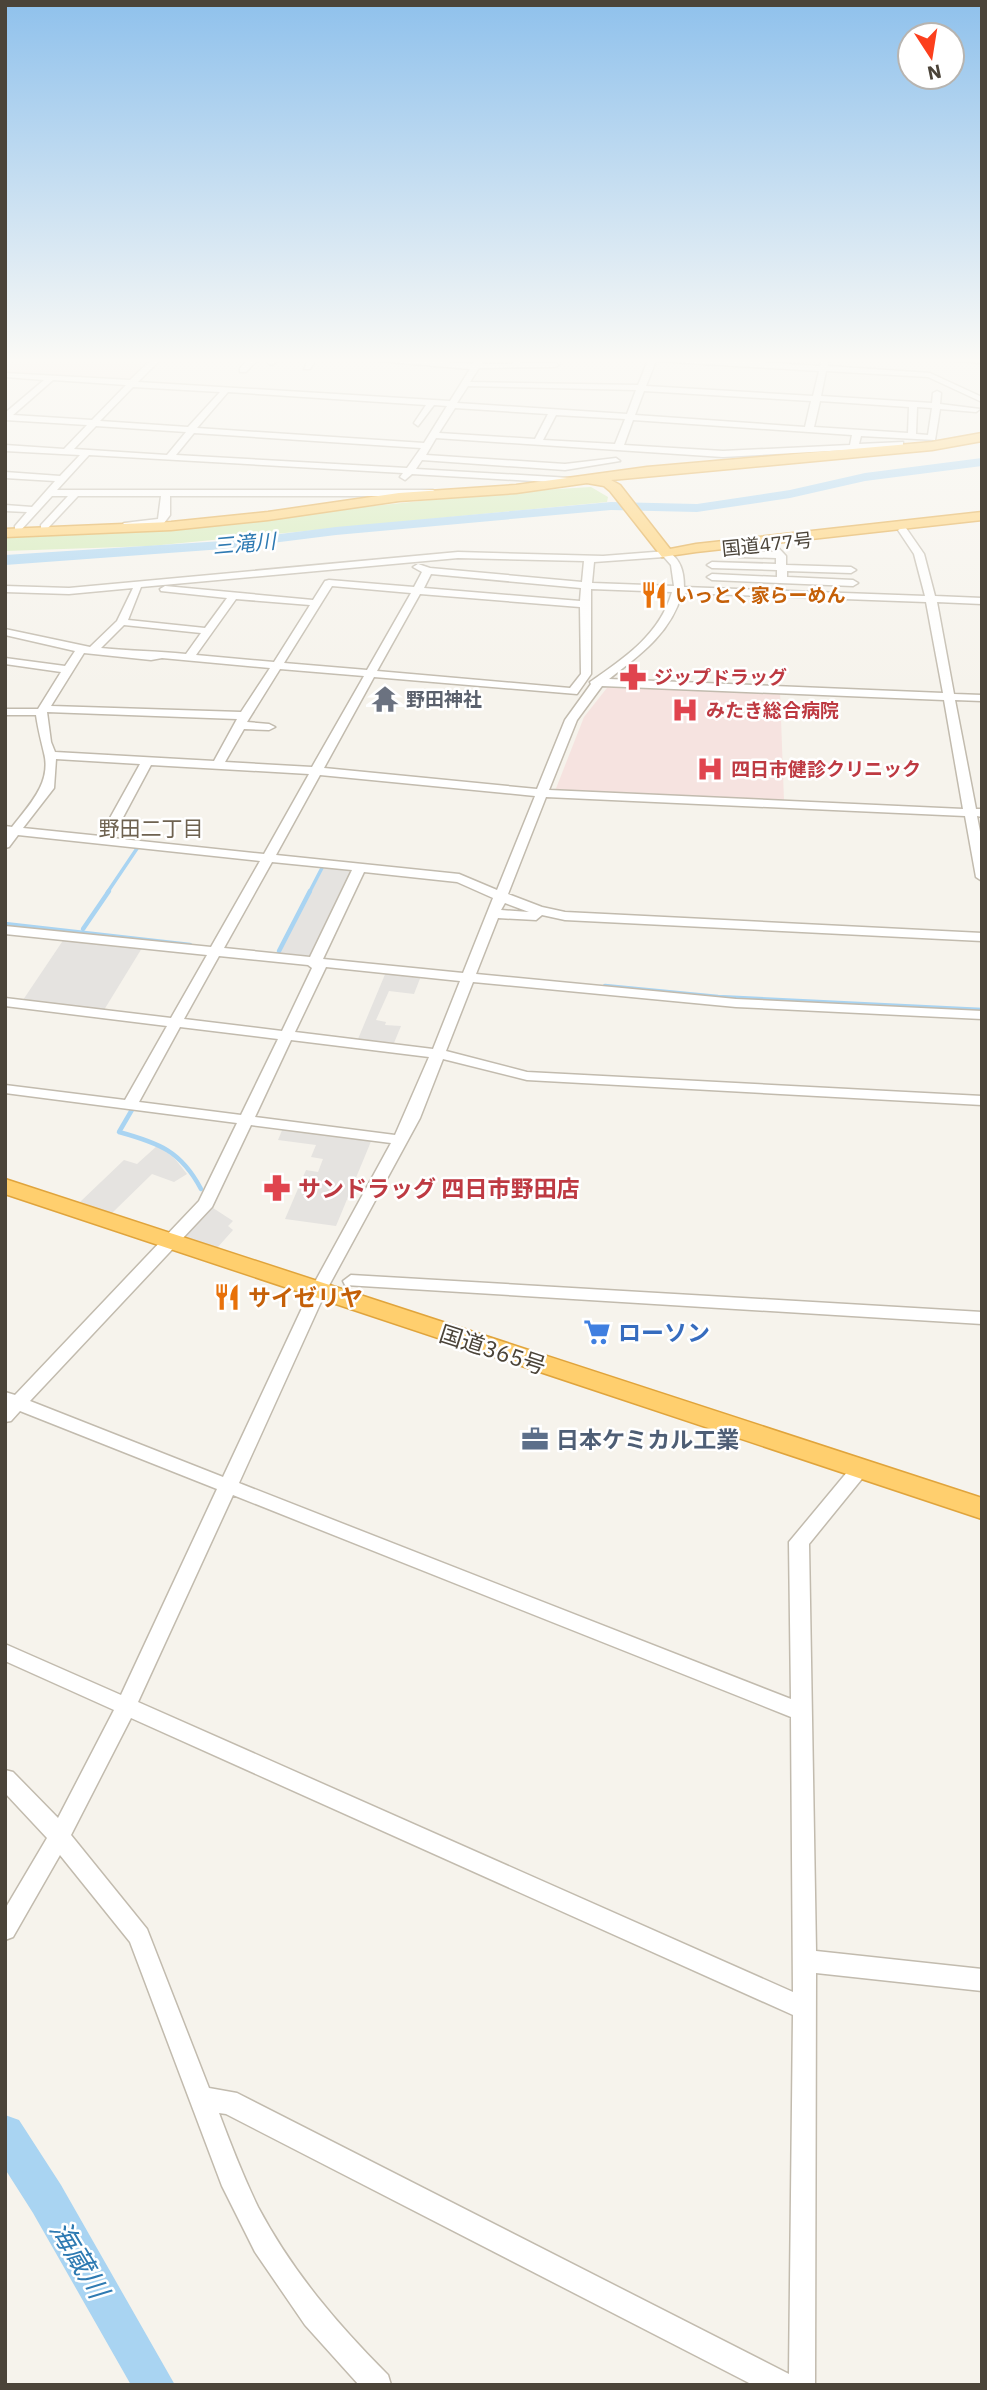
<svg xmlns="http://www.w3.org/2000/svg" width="987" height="2390" font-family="'IBM Plex Sans','Noto Sans JP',sans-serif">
<rect width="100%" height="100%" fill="#f6f3ec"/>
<g fill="#f6e3e0">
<path d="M5,359H155L132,381L5,374Z"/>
<path d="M610,684L780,691L784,801L555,791L584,717Z"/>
</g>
<path fill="#d2eab5" d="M591,487L608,497L607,502L151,546L5,551V537C202,533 395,497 591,487Z"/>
<g fill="#e5e3e0">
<path d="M325,865L354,868L313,956L280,953Z"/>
<path d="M64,939L142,948L104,1010L23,1000Z"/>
<path d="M386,972L421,976L414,994L389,991L376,1020L386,1022L385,1025L401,1026L394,1043L358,1039Z"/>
<path d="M283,1128L372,1139L336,1226L285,1219L306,1170L318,1172L323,1159L311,1157L316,1145L278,1140Z"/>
<path d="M158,1145L175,1159L187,1174L174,1182L152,1174L111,1214L80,1202L124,1160L137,1164Z"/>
<path d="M210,1206L233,1221L228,1226L233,1230L217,1248L183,1237Z"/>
</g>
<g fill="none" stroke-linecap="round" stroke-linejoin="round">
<g stroke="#a9d4f2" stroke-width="3.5">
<path d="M107,893L138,847"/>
<path d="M309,893L323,866"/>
</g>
<g stroke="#a9d4f2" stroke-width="4.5">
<path d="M5,924L190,945"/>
<path d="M83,929L109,891"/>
<path d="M279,951L310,891"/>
<path d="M605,986L718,997L982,1010"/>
<path d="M133,1108L119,1132C159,1143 181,1151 201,1189"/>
</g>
<g fill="#a9d4f2" fill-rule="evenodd">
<path d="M982,458V466L865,481L790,498L697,512L611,510L336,535L223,549L5,565V555L223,541L336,527L611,502L697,504L790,490L865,473Z"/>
<path d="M5,2115L19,2120L61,2185L175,2385H131L33,2213L5,2169Z"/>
</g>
<defs>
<g id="minor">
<path d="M153,358H162L138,382L450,401L470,369L344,358H389L473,364L477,358H485L482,364H512L515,358H523L520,363H555L559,365L555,367L479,368L470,382L638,385L649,358H700L820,366L822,358H828V366L930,373L982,397V402L928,377L826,371L821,396L932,403L933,393L937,391L941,393L940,404L980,409L976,412L940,409L935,440L861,436L859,444L903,442V446L900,447L723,457L436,438L426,455L565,464L616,458L620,461L565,470L422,460L416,469L571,478L573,480L568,483L412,474L405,480L400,477L403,473L89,455L57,490H433L438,493L433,496H170V515L164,523L127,528L122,525L124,523L158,519L161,496H78L47,529H41V525L68,496H52L21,530H15V526L27,512L5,511V505L32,507L55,481L5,478V472L60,476L80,455L5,451V445L64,449L87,425L5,420V413L44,380L5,377V373L130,380ZM656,361L819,371L813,396L646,386ZM53,380L126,385L92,420L13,415ZM468,386L636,390L627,414L457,403ZM133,387L220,392L188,427L100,421ZM644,391L811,401L805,427L635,415ZM228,392L426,405L414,423L418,426L434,405L447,406L424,443L197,428ZM820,401L909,407L908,433L814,427ZM917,407L932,408L928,435L916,434ZM455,408L548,414L535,439L439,433ZM556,415L625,419L615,444L543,440ZM633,420L852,435L850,445L723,451L624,445ZM96,426L186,432L167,455L74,449ZM194,433L421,448L407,468L176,455Z"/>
<path d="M250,358H259L246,372H240V368Z"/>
<path d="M271,358H280L272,365L268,363Z"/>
<path d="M309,358H317L310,369H304Z"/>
<path d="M939,358L982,359V363L943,360Z"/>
<path d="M903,527L906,528L924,554L935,596L982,598V604L937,602L954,694L982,695V701L955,700L976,809H982V817L977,816L982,842V881L976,877L965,816L546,797L508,894L542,907L565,912L982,933V941L565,920L542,915L536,920L498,918L476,974L736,999L982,1011V1019L736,1007L473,982L446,1051L527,1072L982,1096V1105L527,1080L443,1059L420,1118L326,1291L239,1483L791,1699L789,1542L853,1465L859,1463L865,1465L868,1470L865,1475L809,1544L816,1951L982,1969V1991L816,1973L815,2385H753L226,2114L219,2113C231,2145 243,2176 258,2207C292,2271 337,2324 388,2375L391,2385H359L305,2325L255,2252L222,2186L130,1942L60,1855L13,1937L5,1940V1909L47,1838L5,1793V1770L13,1772L58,1818L114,1710L5,1661V1644L121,1695L217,1489L20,1411L11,1421L5,1422V1392L15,1395L199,1201L237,1123L5,1093V1085L125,1100L167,1026L5,1006V998L171,1018L207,955L5,934V926L211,947L260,861L18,835L9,847L5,848V826L12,827C28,806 52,783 44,753C41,740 38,729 36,715H5V709H38L61,672L5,664V658L65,666L75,651L5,635V629L90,647L117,621L133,588L69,594L5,592V586L69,588L458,552L603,556L667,551C681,559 684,572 684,587L925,596L914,554L898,530ZM664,557L671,565L674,586L592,583L594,562ZM458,558L584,561L582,582L430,568L418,564L413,567L422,572L414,587L329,580L325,581L313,600L165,586L160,589L161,591L227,598L205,628L128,620L141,587ZM431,574L581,588L580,601L424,588ZM332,586L411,593L367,670L284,663ZM591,589L672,592C660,635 623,659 590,682L591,684L565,720L537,789L324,768L374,677L577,694L591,674ZM682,593L926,602L943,693L609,679C640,655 671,633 682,593ZM420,594L580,607L581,674L570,688L377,671ZM236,599L310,605L274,662L196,655ZM124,625L201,633L186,654C157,651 130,651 101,648ZM84,653L151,660L162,658L270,668L241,712L51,706ZM280,669L364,676L312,767L225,762L244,729L269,730L275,727L269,724L247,722ZM602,686L944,700L963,809L549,790L577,720ZM47,712L237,719L214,761L55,752L51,742ZM56,759L140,764L100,836L23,828L54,788ZM151,765L309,774L264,854L112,838ZM320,775L535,796L497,890L459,874L276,855ZM272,862L352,870L310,957L224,948ZM364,872L457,882L493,898L463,973L323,959ZM505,903L529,912L501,910ZM219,956L308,965L312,968L282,1031L184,1019ZM326,967L460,981L433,1049L295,1032ZM180,1027L278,1039L241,1115L139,1102ZM291,1040L429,1057L395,1135L255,1117ZM251,1125L391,1143L310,1291L223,1477L30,1401L212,1207ZM233,1495L791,1717L793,1992L138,1702ZM131,1718L793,2015L789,2374L237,2093L209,2088L147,1929L71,1835Z"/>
<path d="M772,541L786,556V565L851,567L856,570L851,573L787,571V577L853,580L858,583L853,586L712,580L707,577L712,574L777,577V570L712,568L707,565L712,562L776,564V558L739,557L734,554L739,551L773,552L767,544Z"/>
<path d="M351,1275L982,1312V1324L345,1285L343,1281Z"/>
</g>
<g id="highway">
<path d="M982,433V441L932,450L611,480L620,485L670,549L696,544L982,512V520L696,552L662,557L610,491L604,486L587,483L516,493L399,501L268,520L171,530L5,537V529L171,522L268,512L399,493L516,485L647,467L932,442Z"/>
<path d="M5,1179L982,1498V1519L5,1194Z"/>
</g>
</defs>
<use href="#minor" stroke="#c2bbae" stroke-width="3"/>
<use href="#highway" stroke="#e0a43c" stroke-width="3"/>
<use href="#minor" fill="#fff" fill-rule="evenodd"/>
<use href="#highway" fill="#ffcf6e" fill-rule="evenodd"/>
</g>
<linearGradient id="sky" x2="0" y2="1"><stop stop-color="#8fc1ec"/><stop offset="0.52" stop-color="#fbfaf6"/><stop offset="1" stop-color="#fbfaf6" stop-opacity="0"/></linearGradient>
<rect width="987" height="693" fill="url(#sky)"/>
<defs>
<symbol id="restaurant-bare" viewBox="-9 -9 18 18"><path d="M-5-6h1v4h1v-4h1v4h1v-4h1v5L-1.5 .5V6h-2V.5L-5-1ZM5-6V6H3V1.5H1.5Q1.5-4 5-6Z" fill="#e8710a" stroke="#fff" stroke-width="2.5" paint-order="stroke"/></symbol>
<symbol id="pharmacy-bare" viewBox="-9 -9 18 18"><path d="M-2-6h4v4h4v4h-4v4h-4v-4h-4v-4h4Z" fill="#e0444e" stroke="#fff" stroke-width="2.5" paint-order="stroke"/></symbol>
<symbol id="temple-bare" viewBox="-9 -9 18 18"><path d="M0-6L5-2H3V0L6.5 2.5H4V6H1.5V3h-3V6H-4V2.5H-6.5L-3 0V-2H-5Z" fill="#6b7280" stroke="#fff" stroke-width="2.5" paint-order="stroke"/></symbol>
<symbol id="hospital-bare" viewBox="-9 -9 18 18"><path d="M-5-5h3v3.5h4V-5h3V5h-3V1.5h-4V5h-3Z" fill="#e0444e" stroke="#fff" stroke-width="2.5" paint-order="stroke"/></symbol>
<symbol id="supermarket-bare" viewBox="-9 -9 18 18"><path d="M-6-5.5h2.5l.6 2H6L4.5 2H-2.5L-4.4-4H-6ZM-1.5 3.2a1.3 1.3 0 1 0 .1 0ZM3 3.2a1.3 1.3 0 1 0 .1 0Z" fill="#3f7fe0" stroke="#fff" stroke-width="2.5" paint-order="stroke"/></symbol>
<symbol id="office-bare" viewBox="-9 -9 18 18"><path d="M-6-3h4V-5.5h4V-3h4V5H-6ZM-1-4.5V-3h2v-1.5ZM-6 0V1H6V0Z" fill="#5c6f8a" stroke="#fff" stroke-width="2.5" paint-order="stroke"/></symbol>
</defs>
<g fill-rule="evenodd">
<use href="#restaurant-bare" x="635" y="576" width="38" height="38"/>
<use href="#pharmacy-bare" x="614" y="658" width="38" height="38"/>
<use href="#temple-bare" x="366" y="680" width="38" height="38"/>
<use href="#hospital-bare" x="666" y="691" width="38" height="38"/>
<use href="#hospital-bare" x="691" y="750" width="38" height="38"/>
<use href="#pharmacy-bare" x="258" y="1169" width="38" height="38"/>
<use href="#restaurant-bare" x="208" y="1278" width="38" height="38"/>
<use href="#supermarket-bare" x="578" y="1313" width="38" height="38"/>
<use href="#office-bare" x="516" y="1420" width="38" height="38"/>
</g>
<g text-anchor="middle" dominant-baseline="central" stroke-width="5" stroke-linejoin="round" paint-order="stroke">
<g font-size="19" fill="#4b4439" stroke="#fff">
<text transform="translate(767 544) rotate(-6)">国道477号</text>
</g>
<g font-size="19" font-weight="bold" fill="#c56008" stroke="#fff" text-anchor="start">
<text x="675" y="595">いっとく家らーめん</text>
</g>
<g font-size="19" font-weight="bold" fill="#be3a42" stroke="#fff" text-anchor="start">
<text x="654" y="677">ジップドラッグ</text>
<text x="706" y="710">みたき総合病院</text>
<text x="731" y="769">四日市健診クリニック</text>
</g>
<g font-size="19" font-weight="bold" fill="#5b616d" stroke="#fff" text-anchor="start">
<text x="406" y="699">野田神社</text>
</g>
<g font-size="21" font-style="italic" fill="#2e7ab2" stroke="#fff">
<text transform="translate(244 543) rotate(-5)">三滝川</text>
</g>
<g font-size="21" fill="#6e6250" stroke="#fff">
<text x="151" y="828">野田二丁目</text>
</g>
<g font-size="23" font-weight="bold" fill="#be3a42" stroke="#fff" text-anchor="start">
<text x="298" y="1188">サンドラッグ 四日市野田店</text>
</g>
<g font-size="23" font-weight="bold" fill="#c56008" stroke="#fff" text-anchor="start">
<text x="248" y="1297">サイゼリヤ</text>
</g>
<g font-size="23" font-weight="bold" fill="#366cbe" stroke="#fff" text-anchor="start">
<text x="618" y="1332">ローソン</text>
</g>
<g font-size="23" fill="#4b4439" stroke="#fff">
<text transform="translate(493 1349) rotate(18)">国道365号</text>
</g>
<g font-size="23" font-weight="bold" fill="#4e5e75" stroke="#fff" text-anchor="start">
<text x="556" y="1439">日本ケミカル工業</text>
</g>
<g font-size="28" font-style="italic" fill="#2e7ab2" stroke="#fff">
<text transform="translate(80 2259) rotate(59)">海蔵川</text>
</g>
</g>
<rect width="987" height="2390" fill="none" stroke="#4b4439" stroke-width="14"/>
<g transform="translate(931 56) rotate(168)"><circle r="33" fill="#ffffff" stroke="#b7b4b0" stroke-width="2"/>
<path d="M0-5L12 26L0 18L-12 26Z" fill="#fc3f1d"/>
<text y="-10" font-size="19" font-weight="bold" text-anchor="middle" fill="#4b4439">N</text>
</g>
</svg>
